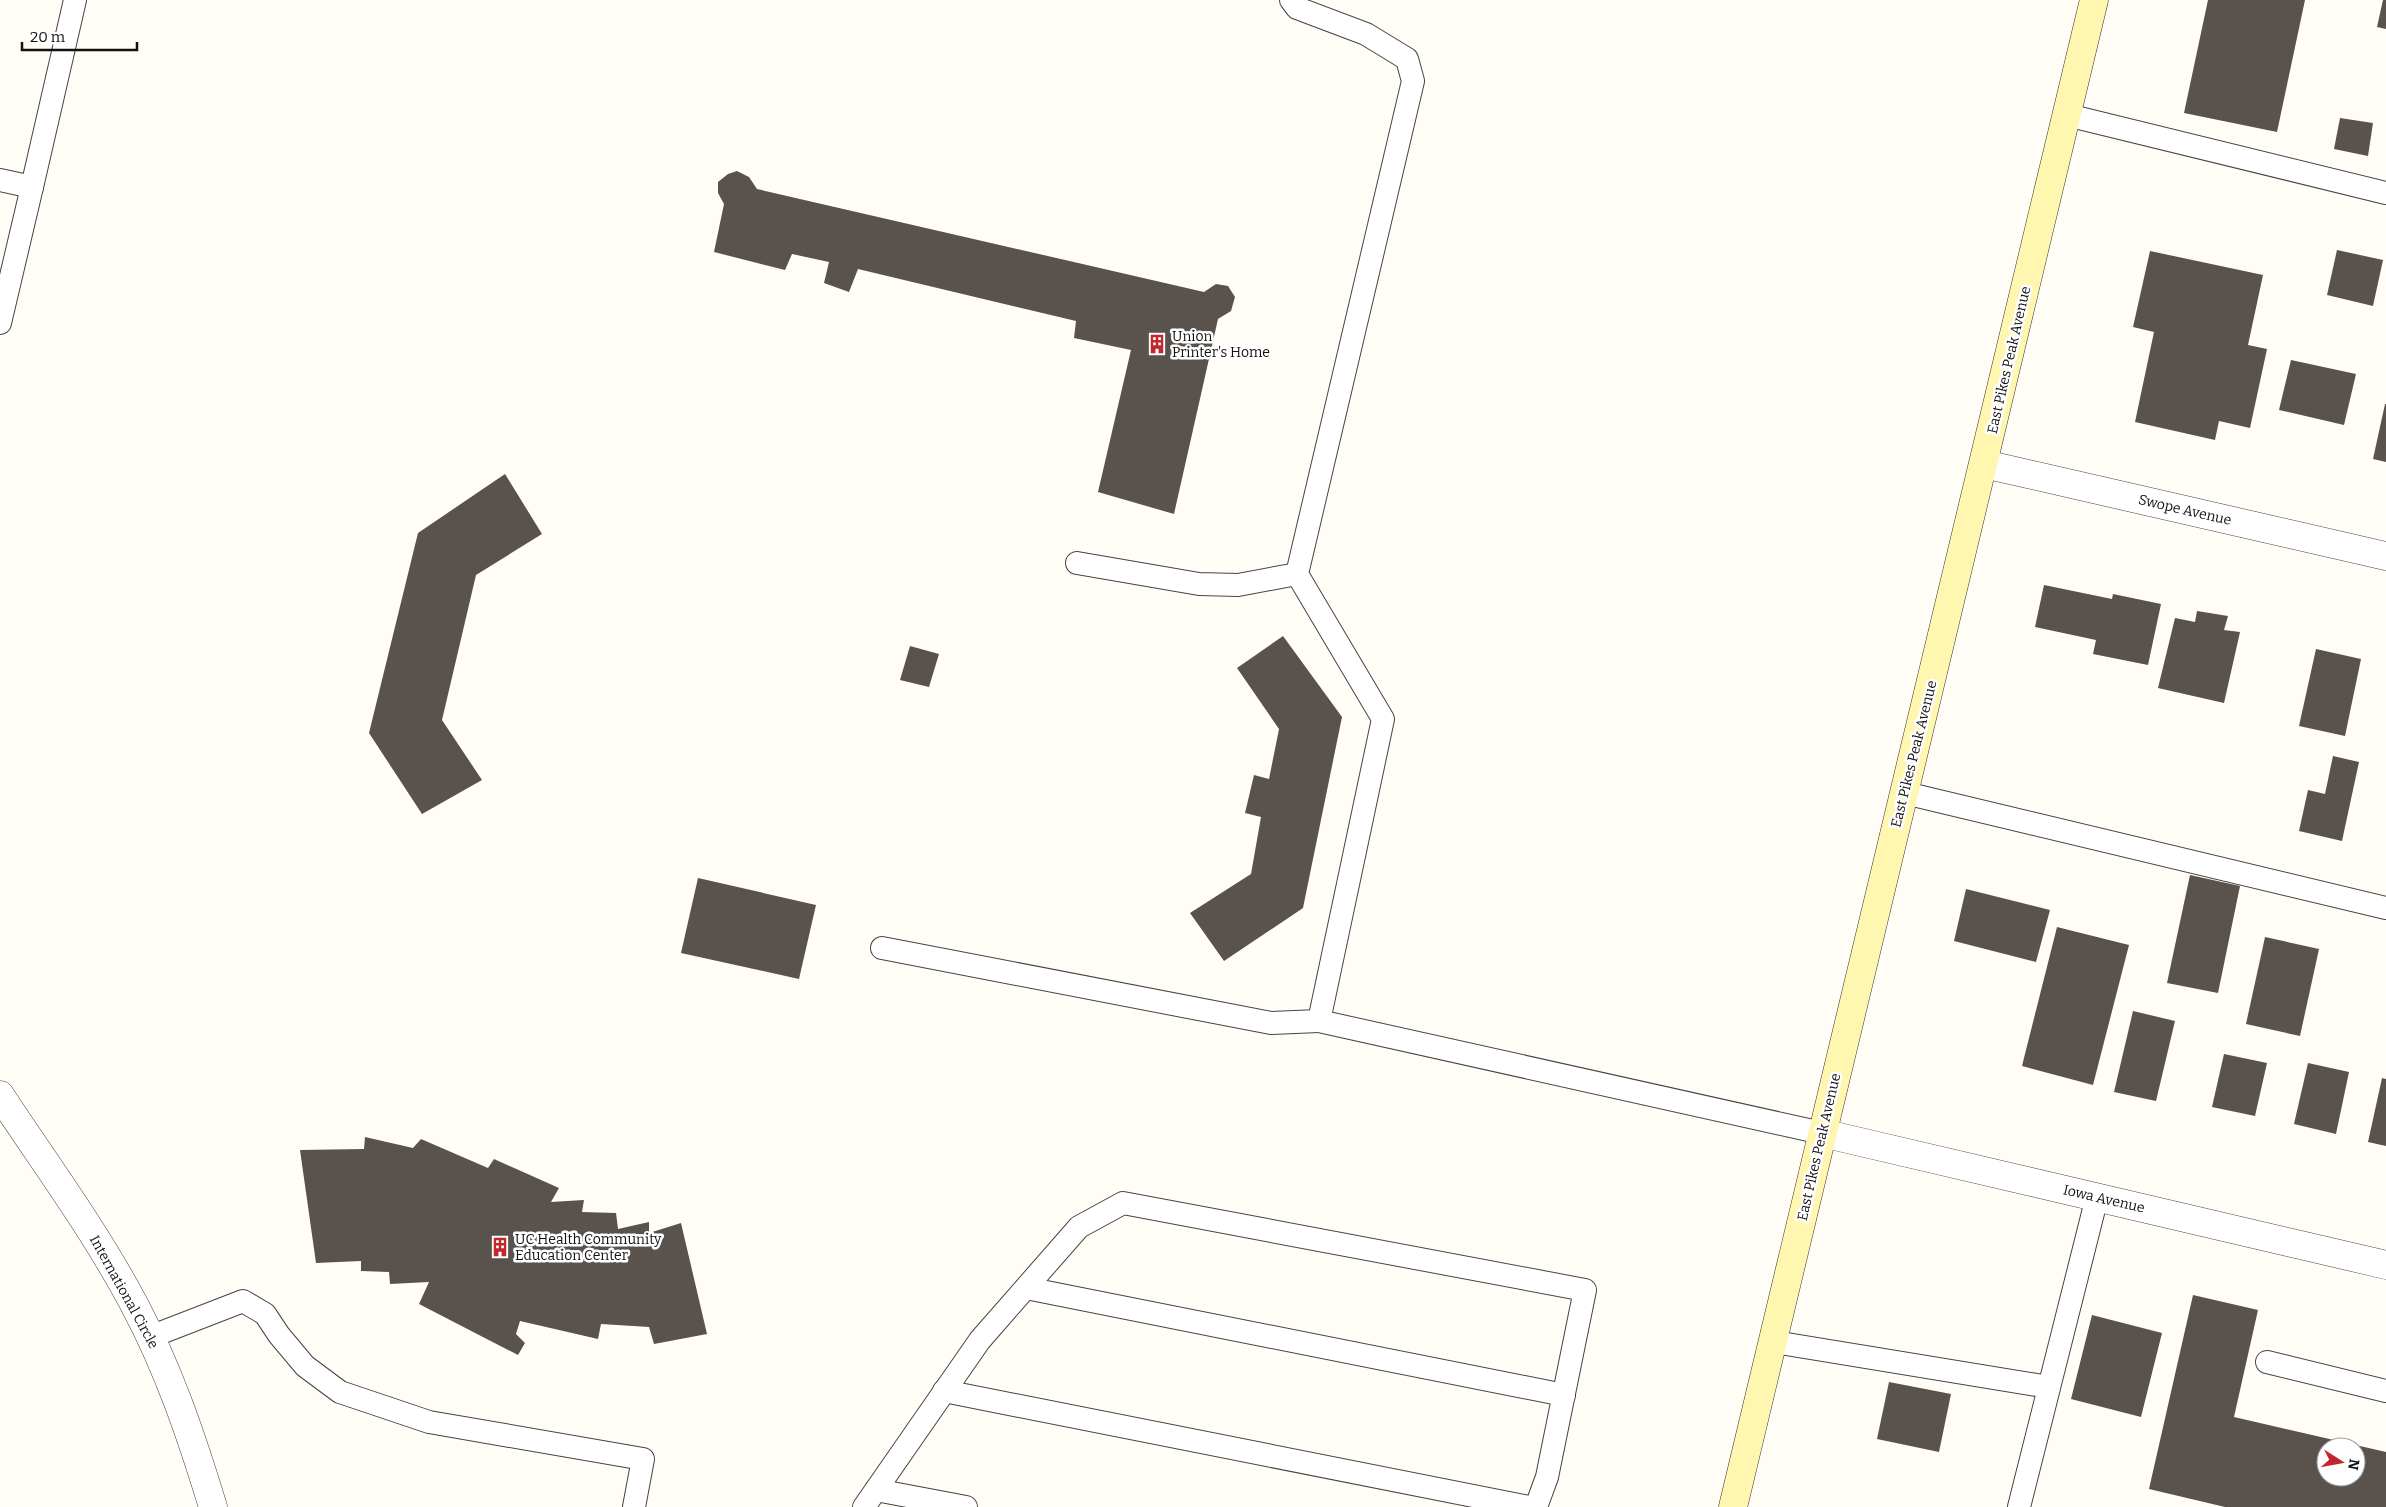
<svg xmlns="http://www.w3.org/2000/svg" width="2386" height="1507" font-family="Bitter,serif">
<rect width="100%" height="100%" fill="#fffdf5"/>
<g fill="#5a524d" fill-rule="evenodd">
<path d="M2208,0H2305L2277,132L2184,113Z"/>
<path d="M2383,0H2386V29L2377,27Z"/>
<path d="M2340,118L2373,123L2368,156L2334,149Z"/>
<path d="M737,171L749,177L757,189L1204,292L1216,284L1228,286L1235,297L1231,311L1218,319L1174,514L1098,492L1131,350L1074,338L1076,321L858,269L849,292L824,283L829,262L792,254L785,270L714,252L724,204L718,193V182L728,174Z"/>
<path d="M2337,250L2383,260L2373,306L2327,295Z"/>
<path d="M2150,251L2263,275L2248,345L2267,349L2250,428L2219,421L2215,440L2135,422L2154,332L2133,327Z"/>
<path d="M2291,360L2356,374L2344,425L2279,410Z"/>
<path d="M2385,404H2386V462L2373,459Z"/>
<path d="M505,474L542,534L476,575L442,720L482,780L422,814L369,733L418,533Z"/>
<path d="M2044,585L2112,599L2113,594L2161,604L2148,665L2093,654L2096,640L2035,627Z"/>
<path d="M2197,611L2228,616L2224,630L2240,632L2224,703L2158,688L2175,618L2195,622Z"/>
<path d="M1283,636L1342,717L1303,908L1224,961L1190,913L1251,874L1261,817L1245,813L1254,775L1269,779L1279,729L1237,668Z"/>
<path d="M910,646L939,654L929,687L900,680Z"/>
<path d="M2316,649L2361,659L2345,736L2299,726Z"/>
<path d="M2333,756L2359,762L2342,841L2299,831L2308,790L2325,794Z"/>
<path d="M2190,875L2240,886L2218,993L2167,983Z"/>
<path d="M698,878L816,905L799,979L681,953Z"/>
<path d="M1966,889L2050,910L2036,962L1954,941Z"/>
<path d="M2057,927L2129,945L2093,1085L2022,1066Z"/>
<path d="M2265,937L2319,949L2300,1036L2246,1024Z"/>
<path d="M2133,1011L2175,1021L2156,1101L2114,1092Z"/>
<path d="M2224,1054L2267,1063L2255,1116L2212,1107Z"/>
<path d="M2308,1063L2349,1072L2336,1134L2294,1124Z"/>
<path d="M2382,1078L2386,1079V1146L2368,1142Z"/>
<path d="M365,1137L413,1148L421,1139L488,1168L494,1159L559,1188L551,1202L584,1200L582,1212L616,1213L618,1229L649,1222V1233L681,1223L707,1334L654,1344L649,1327L601,1324L598,1339L520,1321L516,1334L525,1343L518,1355L419,1304L429,1282L390,1284L389,1272L361,1271V1261L316,1263L300,1150L364,1149Z"/>
<path d="M2193,1295L2258,1310L2234,1417L2386,1452V1507H2225L2149,1489ZM2326,1447H2356V1477H2326Z"/>
<path d="M2092,1315L2162,1333L2141,1417L2071,1399Z"/>
<path d="M1889,1382L1951,1394L1939,1452L1877,1439Z"/>
</g>
<g fill="none" stroke-linecap="round" stroke-linejoin="round">
<defs>
<g id="service">
<path d="M1291,0L1297,8L1366,34L1407,59L1413,81L1297,574L1383,719L1319,1021L1822,1133"/>
<path d="M2067,115L2386,193"/>
<path d="M0,180L32,187L75,0"/>
<path d="M0,323L32,187"/>
<path d="M1077,563L1199,584L1238,585L1297,574"/>
<path d="M1905,793L2386,908"/>
<path d="M882,948L1271,1023L1319,1021"/>
<path d="M1026,1288L1564,1395"/>
<path d="M150,1337L243,1301L265,1314L279,1335L305,1366L340,1392L429,1422L643,1459L634,1507"/>
<path d="M1774,1342L2049,1387"/>
<path d="M2267,1362L2386,1391"/>
<path d="M944,1391L1529,1507"/>
<path d="M876,1490L966,1507"/>
<path d="M864,1507L980,1340L1079,1227L1123,1203L1585,1290L1547,1477L1536,1507"/>
<path d="M2019,1507L2097,1197"/>
</g>
<g id="minor">
<path d="M1984,464L2386,556"/>
<path d="M0,1095C46,1165 96,1232 135,1306C169,1370 192,1438 213,1507"/>
<path d="M1822,1133L2386,1265"/>
</g>
<path id="secondary" d="M1733,1507L2094,0"/>
</defs>
<use href="#service" stroke="#444" stroke-width="24"/>
<use href="#minor" stroke="#444" stroke-width="29"/>
<use href="#secondary" stroke="#333" stroke-width="29"/>
<use href="#service" stroke="#fff" stroke-width="22"/>
<use href="#minor" stroke="#fff" stroke-width="28"/>
<use href="#secondary" stroke="#fff6b0" stroke-width="28"/>
</g>
<defs>
<symbol id="building-bare" viewBox="-9 -9 18 18"><path d="M-4-6H4V6H1V3H-1V6H-4ZM-2.5-4.3h1.7v1.8h-1.7ZM.8-4.3h1.7v1.8H.8ZM-2.5-1h1.7V.8h-1.7ZM.8-1h1.7V.8H.8Z" fill="#c4262e" stroke="#fff" stroke-width="2.5" paint-order="stroke"/></symbol>
</defs>
<g fill-rule="evenodd">
<use href="#building-bare" x="1143" y="330" width="28" height="28"/>
<use href="#building-bare" x="486" y="1233" width="28" height="28"/>
</g>
<g text-anchor="middle" dominant-baseline="central" stroke-width="5" stroke-linejoin="round" paint-order="stroke">
<g font-size="14" fill="#111" stroke="#fff" text-anchor="start">
<text x="1172" y="336">Union<tspan x="1172" dy="16">Printer's Home</tspan></text>
<text x="515" y="1239">UC Health Community<tspan x="515" dy="16">Education Center</tspan></text>
</g>
<g font-size="14" fill="#111" stroke="#fff">
<text transform="translate(2009 360) rotate(-77)">East Pikes Peak Avenue</text>
<text transform="translate(2185 510) rotate(13)">Swope Avenue</text>
<text transform="translate(1914 754) rotate(-76)">East Pikes Peak Avenue</text>
<text transform="translate(1819 1147) rotate(-77)">East Pikes Peak Avenue</text>
<text transform="translate(2104 1199) rotate(13)">Iowa Avenue</text>
<text transform="translate(124 1292) rotate(61)">International Circle</text>
</g>
</g>
<g transform="translate(2341 1462) rotate(101)"><circle r="24" fill="#ffffff" stroke="#a0a0a0"/>
<path d="M0-4L9 19L0 12L-9 19Z" fill="#c4262e"/>
<text y="-8" font-size="14" font-weight="bold" text-anchor="middle" fill="#111111">N</text>
</g>
<path d="M22 42v8h115v-8" fill="none" stroke="#111111" stroke-width="2.5"/>
<text x="30" y="42" font-size="15" fill="#111111" stroke="#ffffff" stroke-width="4" paint-order="stroke">20 m</text>
</svg>
